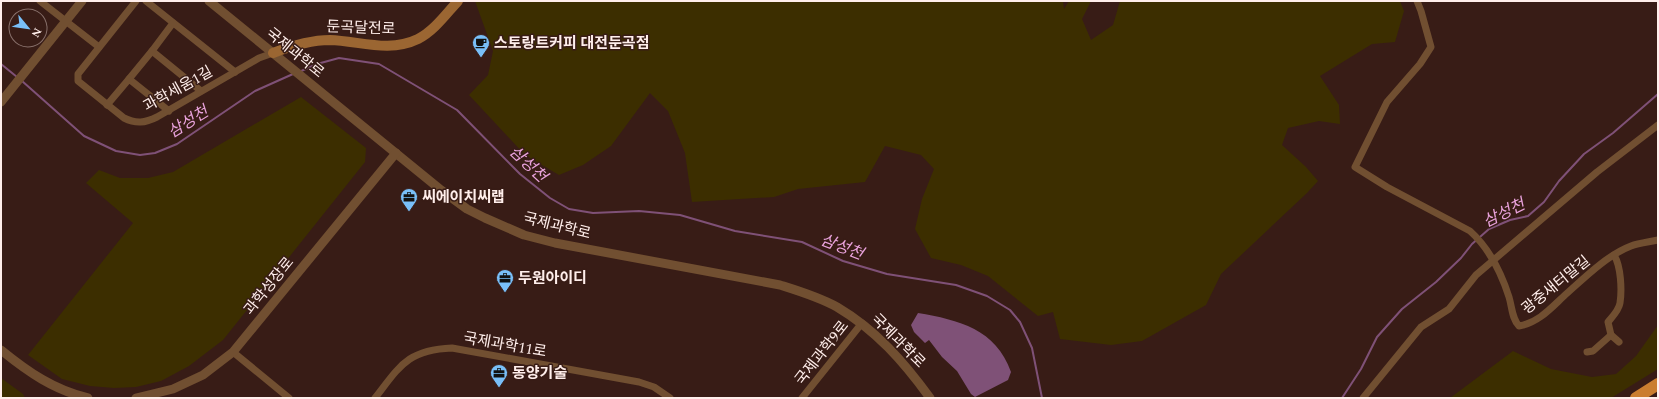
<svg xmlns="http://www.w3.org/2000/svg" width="1659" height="399" font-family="Spectral,'Noto Sans KR',serif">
<rect width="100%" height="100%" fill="#381c16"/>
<g fill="#3c2e00">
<path d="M475,1H1063L1064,9L1069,1H1091L1082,19L1091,40L1113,25L1120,1H1400L1404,11L1395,42L1372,44L1320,76L1339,105L1340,124L1319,121L1288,128L1282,145L1306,167L1318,181L1307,193L1221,274L1206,305L1142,341L1111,345L1060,339L1053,312L1038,316L988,276L961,265L931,258L915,229L922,199L934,169L921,155L885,146L865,182L798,189L774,197L692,202L685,153L668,111L650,93L611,146L583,165L559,175L525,155L469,95L488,75L493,51Z"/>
<path d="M301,97L366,148L365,162L223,340L189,366L161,381L136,387L114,388L90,386L62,379L28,355L133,223L86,183L99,170L120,178H148L173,172Z"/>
<path d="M1658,325V369L1611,398H1450L1513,351L1551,369L1592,377L1616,374L1636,356Z"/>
<path d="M1,378L23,394L25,398H1Z"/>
</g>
<path fill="#7f5177" d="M918,313C959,320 996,329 1011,372L1008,380L975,397L971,394L957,371L942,357L929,340L925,343L914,332L911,325Z"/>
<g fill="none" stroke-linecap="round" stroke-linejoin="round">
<g stroke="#7f5177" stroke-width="2">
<path d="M1,64L17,77"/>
<path d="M299,72L317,64L339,58L379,64L457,110L520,174L550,198L569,209L593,213L639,211L680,215L735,231L802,242L843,261L887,274L956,285L987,296L1010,310L1020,322L1032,348L1042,398"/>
<path d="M22,81L84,136L116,151L140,155L155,153L177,144L255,91L293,74"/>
<path d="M1342,398L1361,369L1377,337L1402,309L1436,282L1461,258L1472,244L1489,229L1510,220L1528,216L1544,202L1559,181L1584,154L1613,133L1658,94"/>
</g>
<g stroke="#714f31" stroke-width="7">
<path d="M40,1L99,47"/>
<path d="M136,1L78,74V81L124,118C136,124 145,123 157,117L259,58L273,53"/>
<path d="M146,1L235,72"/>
<path d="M1417,1L1421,11L1431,47L1420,64L1387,102L1355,167L1387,187L1470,231C1490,249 1501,272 1509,297C1512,307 1512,319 1519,326C1538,323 1551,308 1564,296C1583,279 1607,255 1631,246C1639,243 1649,242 1658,240"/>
<path d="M173,23L152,51L201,91"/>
<path d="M129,79L152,51"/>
<path d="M107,105L129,79L169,111"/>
<path d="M1614,255C1621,266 1622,290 1620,303C1619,310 1613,316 1608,322L1611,335L1619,342"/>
<path d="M233,352L289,398"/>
<path d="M1587,352L1593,351L1611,335"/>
<path d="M375,398C400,366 407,350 452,348L639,382L654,387L670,398"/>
<path d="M802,398L862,323"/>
<path d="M1363,398L1421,327L1449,309L1476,275L1597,172L1658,125"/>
</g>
<g stroke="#714f31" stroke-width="9">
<path d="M209,1L441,190L467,209L485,218L524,235L555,243L780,285C799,291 819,297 837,307C876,330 904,362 930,398"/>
<path d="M1,102L82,1"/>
<path d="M1,350C28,372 54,390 88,398"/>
<path d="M136,398L173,389L203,375L233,352L396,153"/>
</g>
<path stroke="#9b6632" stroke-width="10" d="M273,53C291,46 310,40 330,40C360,41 389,53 418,39C434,31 446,14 458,1"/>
<path stroke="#ca7e30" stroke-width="12" d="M1636,398L1658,384"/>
</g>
<defs>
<symbol id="cafe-pin" viewBox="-11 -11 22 30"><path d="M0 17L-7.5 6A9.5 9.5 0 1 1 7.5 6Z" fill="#79bff8" stroke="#381c16"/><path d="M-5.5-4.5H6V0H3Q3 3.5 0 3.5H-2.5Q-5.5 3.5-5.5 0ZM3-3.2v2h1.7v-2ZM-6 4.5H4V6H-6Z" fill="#111"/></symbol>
<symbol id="office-pin" viewBox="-11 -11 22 30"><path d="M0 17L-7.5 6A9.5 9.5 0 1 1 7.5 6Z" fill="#79bff8" stroke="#381c16"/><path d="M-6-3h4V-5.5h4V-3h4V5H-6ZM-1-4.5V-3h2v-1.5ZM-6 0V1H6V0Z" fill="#111"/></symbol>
</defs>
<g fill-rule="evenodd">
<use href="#cafe-pin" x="471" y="33" width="20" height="27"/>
<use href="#office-pin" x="399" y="187" width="20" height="27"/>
<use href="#office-pin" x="495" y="268" width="20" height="27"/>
<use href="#office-pin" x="489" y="363" width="20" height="27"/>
</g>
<g text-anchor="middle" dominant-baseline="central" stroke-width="3" stroke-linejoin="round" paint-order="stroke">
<g font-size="15" fill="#ffeeeb" stroke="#381c16">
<text transform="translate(361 28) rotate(2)">둔곡달전로</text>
<text transform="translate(295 53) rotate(39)">국제과학로</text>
<text transform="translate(178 89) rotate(-29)">과학세움1길</text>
<text transform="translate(557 226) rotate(14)">국제과학로</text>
<text transform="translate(1556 285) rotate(-39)">광중새터말길</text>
<text transform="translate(269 286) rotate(-51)">과학성장로</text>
<text transform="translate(898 341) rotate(45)">국제과학로</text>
<text transform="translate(505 345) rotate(10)">국제과학11로</text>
<text transform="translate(822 353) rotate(-52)">국제과학9로</text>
</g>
<g font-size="15" font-weight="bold" fill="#ffeeeb" stroke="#381c16" text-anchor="start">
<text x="494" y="43">스토랑트커피 대전둔곡점</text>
<text x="422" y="197">씨에이치씨랩</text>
<text x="518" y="278">두원아이디</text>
<text x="512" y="373">동양기술</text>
</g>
<g font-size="16" font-style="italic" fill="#eaa3dd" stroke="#381c16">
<text transform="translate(188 122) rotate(-32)">삼성천</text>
<text transform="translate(528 164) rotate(43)">삼성천</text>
<text transform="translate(1504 213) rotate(-26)">삼성천</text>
<text transform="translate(842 247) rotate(21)">삼성천</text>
</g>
</g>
<rect width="1659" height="399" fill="none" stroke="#ffeeeb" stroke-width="4"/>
<g transform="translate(28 28) rotate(119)"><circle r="19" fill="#381c16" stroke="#88706b"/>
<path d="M0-3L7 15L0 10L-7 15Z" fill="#79bff8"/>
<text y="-6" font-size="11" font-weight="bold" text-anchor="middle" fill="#ffeeeb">N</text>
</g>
</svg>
